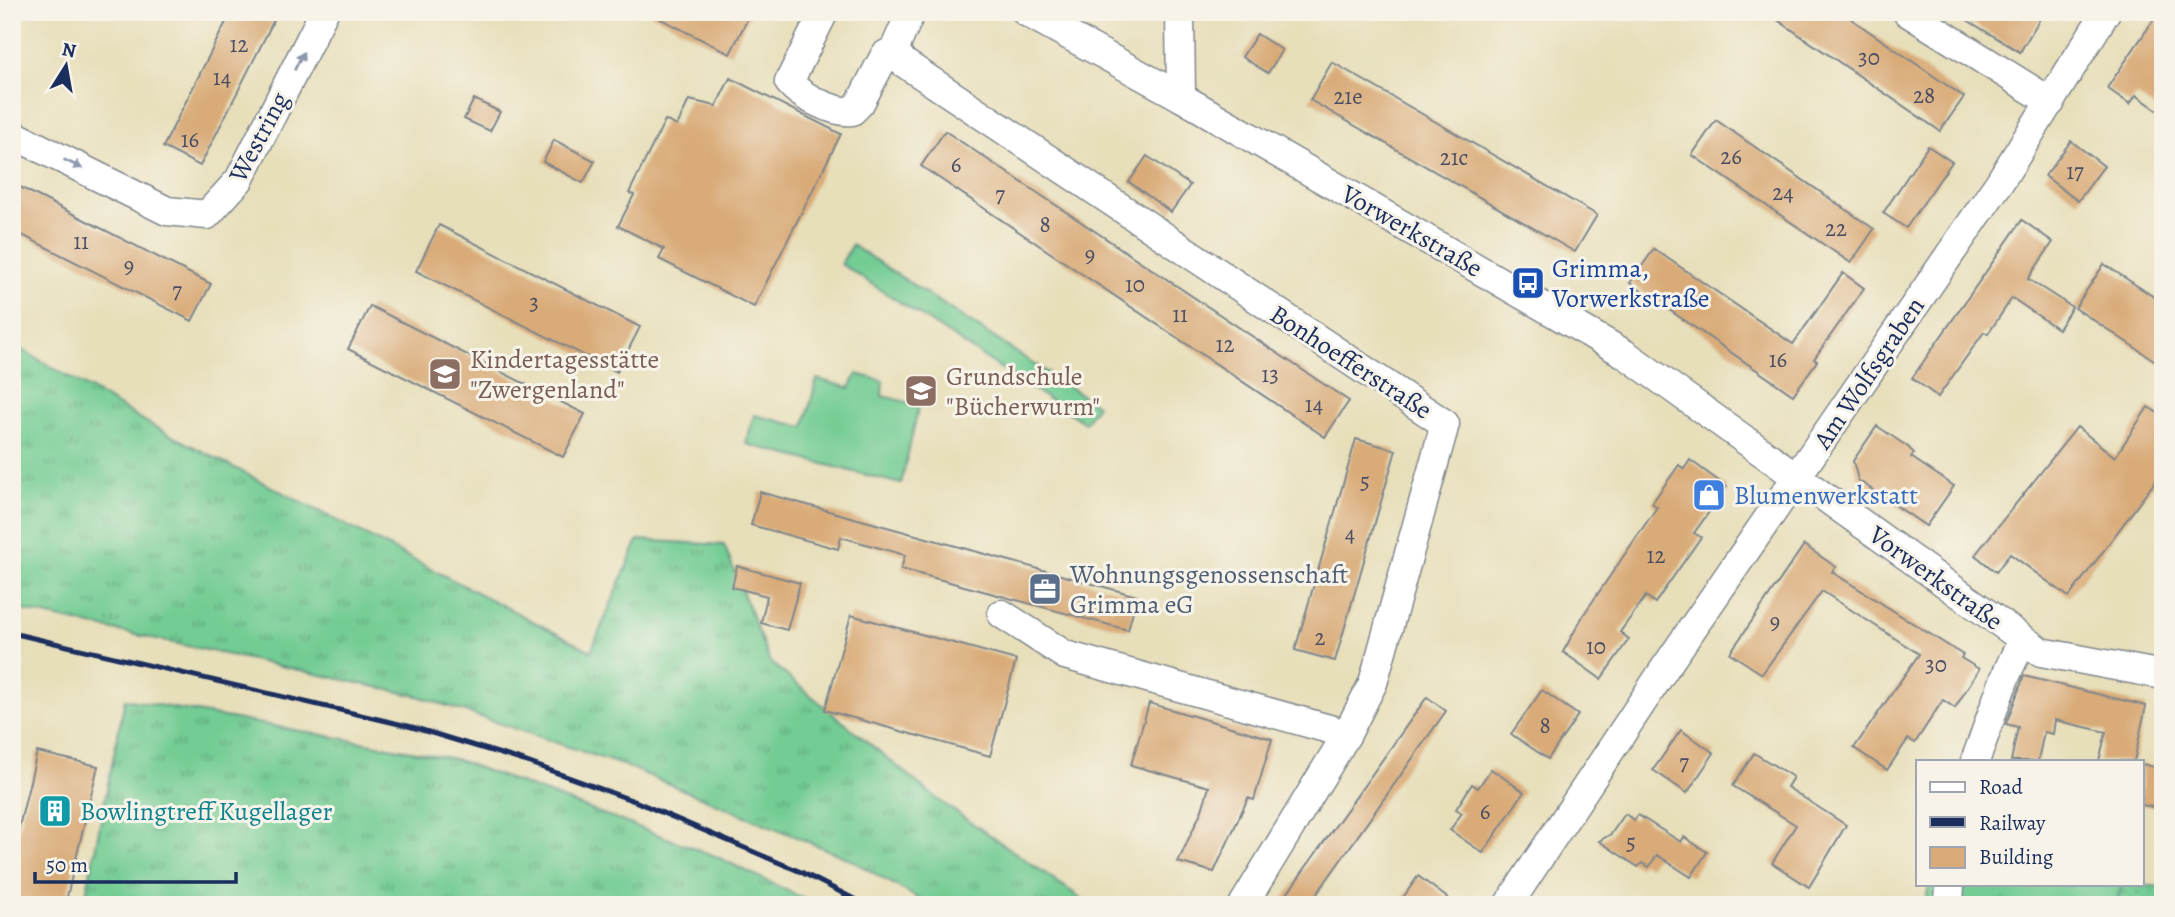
<svg xmlns="http://www.w3.org/2000/svg" width="2175" height="917" font-family="Alegreya,serif">
<defs>
<pattern id="grass-tufts" width="24" height="20" patternUnits="userSpaceOnUse" patternTransform="scale(1.75)"><rect width="24" height="20" fill="#72cc93"/><path d="M3 7l-1-3M5 7V3M7 7l1-3M15 17l-1-3M17 17v-4M19 17l1-3" fill="none" stroke="#5da67b"/></pattern>
<pattern id="garden-dots" width="8" height="8" patternUnits="userSpaceOnUse" patternTransform="scale(1.75)"><rect width="8" height="8" fill="#72cc93"/><path d="M2 2h.1M6 6h.1" fill="none" stroke="#5da67b" stroke-width="1.8" stroke-linecap="round"/></pattern>
</defs>
<rect width="100%" height="100%" fill="#f7f3e8"/>
<filter id="ink" filterUnits="userSpaceOnUse"><feTurbulence type="fractalNoise" baseFrequency=".0143" numOctaves="2"/><feDisplacementMap in="SourceGraphic" scale="14" xChannelSelector="R" yChannelSelector="G"/><feConvolveMatrix kernelMatrix="1 2 1 2 8 2 1 2 1" color-interpolation-filters="sRGB"/></filter>
<filter id="wash" filterUnits="userSpaceOnUse"><feTurbulence type="fractalNoise" baseFrequency=".00686" numOctaves="4" result="noise"/><feDisplacementMap in="SourceGraphic" scale="28" xChannelSelector="R" yChannelSelector="G"/><feGaussianBlur stdDeviation="1.57" result="paint"/><feColorMatrix in="noise" values="0 0 0 0 0 0 0 0 0 0 0 0 0 0 0 0 0 1.4 0 .05"/><feComposite in="paint" operator="in"/></filter>
<g filter="url(#wash)">
<rect width="100%" height="100%" fill="#e7dfba"/>
<g fill="url(#grass-tufts)" stroke="#467e78" stroke-width="2">
<path d="M12,344L155,427L591,651L638,540L724,545L770,662L937,799L1091,905H930L847,858L628,767L418,696L12,608Z"/>
<path d="M125,699L455,759L715,856L817,905H84Z"/>
<path d="M1929,884H2122L2117,905H1925Z"/>
</g>
<path fill="url(#garden-dots)" stroke="#467e78" stroke-width="2" d="M2122,884L2163,887V905H2117Z"/>
<g fill="#72cc93" stroke="#467e78" stroke-width="2">
<path d="M852,245L1097,405L1085,423L841,264Z"/>
<path d="M857,374L883,381L882,396L919,405L901,484L746,444L754,415L804,427L817,379L850,388Z"/>
</g>
<g id="blocks">
<g fill="#d9ab78">
<path d="M231,12H278L200,166L163,147Z"/>
<path d="M647,12H751L730,54Z"/>
<path d="M1766,12H1841L1964,97L1940,131Z"/>
<path d="M1954,12H2044L2020,52Z"/>
<path d="M2159,12H2163V114L2136,95L2130,104L2107,88Z"/>
<path d="M1257,34L1282,50L1268,73L1242,57Z"/>
<path d="M1332,62L1597,215L1575,252L1310,100Z"/>
<path d="M730,78L841,134L754,307L659,259L664,249L618,226L634,195L629,193L665,120L677,126L689,100L716,106Z"/>
<path d="M474,99L500,112L490,131L464,119Z"/>
<path d="M1716,120L1874,229L1851,263L1692,155Z"/>
<path d="M945,131L1349,401L1325,437L921,166Z"/>
<path d="M554,140L595,161L583,183L543,162Z"/>
<path d="M2071,141L2104,166L2078,201L2045,176Z"/>
<path d="M1928,146L1952,162L1906,228L1883,213Z"/>
<path d="M1147,156L1190,185L1171,212L1129,182Z"/>
<path d="M12,183L211,284L192,321L12,230Z"/>
<path d="M2022,220L2053,242L2028,279L2072,307L2058,329L2012,298L1988,334L1984,332L1938,397L1912,378Z"/>
<path d="M439,225L640,327L617,372L416,271Z"/>
<path d="M1654,249L1793,344L1843,273L1864,288L1814,359L1817,361L1793,395L1630,283Z"/>
<path d="M2104,264L2163,303V366L2075,308Z"/>
<path d="M370,306L585,414L563,457L348,349Z"/>
<path d="M2148,407L2163,416V471L2069,597L2010,554L1996,572L1975,555L2077,427L2115,457Z"/>
<path d="M1877,426L1908,447L1914,453L1911,457L1954,486L1926,526L1858,480L1853,461Z"/>
<path d="M1356,439L1396,450L1335,661L1295,650Z"/>
<path d="M1690,460L1727,487L1694,533L1701,537L1655,603L1646,596L1620,632L1629,639L1601,679L1563,652L1584,614L1657,507L1652,503L1679,465L1684,469Z"/>
<path d="M760,492L1137,596L1128,630L901,569L905,555L841,537L838,549L751,525Z"/>
<path d="M1804,545L1836,567L1832,572L1963,655L1961,658L1979,669L1955,708L1943,700L1915,743L1908,739L1887,770L1854,748L1919,654L1822,591L1762,674L1730,653Z"/>
<path d="M737,566L800,583L787,630L761,623L767,596L732,587Z"/>
<path d="M851,615L1016,660L990,756L825,710Z"/>
<path d="M2024,676L2146,706L2134,761H2099L2106,732L2055,720L2053,734L2044,732L2038,761H2011L2018,727L2006,724Z"/>
<path d="M1542,690L1578,715L1548,759L1511,734Z"/>
<path d="M1427,697L1446,711L1309,905H1279Z"/>
<path d="M1149,703L1272,739L1254,800L1248,798L1214,872L1178,862L1202,810L1209,787L1131,765Z"/>
<path d="M1681,730L1714,753L1687,793L1653,770Z"/>
<path d="M37,752L98,766L65,905H12V856Z"/>
<path d="M1754,753L1793,777L1787,787L1846,825L1809,887L1772,863L1796,825L1733,786Z"/>
<path d="M2142,764L2163,769V809L2142,805Z"/>
<path d="M1491,769L1524,792L1483,853L1450,830L1462,813L1456,809L1472,784L1478,788Z"/>
<path d="M1625,814L1634,820L1638,815L1681,842L1684,837L1707,852L1691,877L1657,855L1649,867L1642,863L1638,867L1599,841L1611,834Z"/>
<path d="M1418,876L1457,905H1398Z"/>
</g>
</g>
</g>
<g filter="url(#ink)">
<use href="#blocks" fill-opacity="0" stroke="#81878c" stroke-width="2"/>
<g fill="none" stroke-linecap="round" stroke-linejoin="round">
<defs>
<g id="minor">
<path d="M824,12L789,82C801,97 834,113 852,111L860,103L885,55L894,50L911,12"/>
<path d="M1026,12L1181,97L1625,354L2041,652L2163,675"/>
<path d="M1180,12L1181,97"/>
<path d="M1907,12L2051,102"/>
<path d="M894,50L904,63L1445,424L1373,683L1347,734L1243,905"/>
<path d="M12,134L167,211L207,215L239,180L324,12"/>
<path d="M1002,614L1065,655L1347,734"/>
<path d="M1975,761C1991,721 2001,678 2023,641"/>
<path d="M1508,905L1665,668L1999,183L2106,12"/>
<path d="M1949,905L1950,884"/>
</g>
</defs>
<use href="#minor" stroke="#81878c" stroke-width="31"/>
<use href="#minor" stroke="#fff" stroke-width="28"/>
<path stroke="#1b2f5e" stroke-width="5" d="M12,633L412,727L524,761L637,802L801,872L866,905"/>
</g>
<defs><path id="oneway-solid" d="M-6-.8H1V-3.2L6.5 0L1 3.2V.8H-6Z" transform="scale(1.75)"/></defs>
<g fill="#8d97ae">
<use href="#oneway-solid" transform="translate(299 61) rotate(-63)"/>
<use href="#oneway-solid" transform="translate(73 164) rotate(26)"/>
</g>
</g>
<defs>
<symbol id="bus-square" viewBox="-11 -11 22 22"><rect x="-9" y="-9" width="18" height="18" rx="4" fill="#1a4fb4" stroke="#f7f3e8"/><path d="M-5-6H5V4H4V6H2V4H-2V6H-4V4H-5ZM-3.5-4V0h7V-4ZM-3.5 1.2v1.5H-2V1.2ZM2 1.2v1.5H3.5V1.2Z" fill="#fff"/></symbol>
<symbol id="school-square" viewBox="-11 -11 22 22"><rect x="-9" y="-9" width="18" height="18" rx="4" fill="#8d6e63" stroke="#f7f3e8"/><path d="M0-5L7-2L0 1L-7-2ZM-4 1L0 2.5L4 1V4Q0 6-4 4Z" fill="#fff"/></symbol>
<symbol id="shop-square" viewBox="-11 -11 22 22"><rect x="-9" y="-9" width="18" height="18" rx="4" fill="#3f7fe0" stroke="#f7f3e8"/><path d="M-5-2.5h2.3a2.7 3.5 0 0 1 5.4 0H5L5.5 6h-11ZM-1.5-2.5h3a1.5 2.3 0 0 0-3 0Z" fill="#fff"/></symbol>
<symbol id="office-square" viewBox="-11 -11 22 22"><rect x="-9" y="-9" width="18" height="18" rx="4" fill="#5c6f8a" stroke="#f7f3e8"/><path d="M-6-3h4V-5.5h4V-3h4V5H-6ZM-1-4.5V-3h2v-1.5ZM-6 0V1H6V0Z" fill="#fff"/></symbol>
<symbol id="building-square" viewBox="-11 -11 22 22"><rect x="-9" y="-9" width="18" height="18" rx="4" fill="#0f9aa8" stroke="#f7f3e8"/><path d="M-4-6H4V6H1V3H-1V6H-4ZM-2.5-4.3h1.7v1.8h-1.7ZM.8-4.3h1.7v1.8H.8ZM-2.5-1h1.7V.8h-1.7ZM.8-1h1.7V.8H.8Z" fill="#fff"/></symbol>
</defs>
<g fill-rule="evenodd">
<use href="#bus-square" x="1509" y="264" width="38" height="38"/>
<use href="#school-square" x="426" y="355" width="38" height="38"/>
<use href="#school-square" x="902" y="372" width="38" height="38"/>
<use href="#shop-square" x="1690" y="476" width="38" height="38"/>
<use href="#office-square" x="1026" y="570" width="38" height="38"/>
<use href="#building-square" x="36" y="792" width="38" height="38"/>
</g>
<g text-anchor="middle" dominant-baseline="central" stroke-width="6" stroke-linejoin="round" paint-order="stroke">
<g font-size="23" fill="#4a4e64">
<text x="239" y="44">12</text>
<text x="1869" y="57">30</text>
<text x="222" y="77">14</text>
<text x="1924" y="95">28</text>
<text x="1348" y="96">21e</text>
<text x="190" y="139">16</text>
<text x="1731" y="156">26</text>
<text x="1454" y="157">21c</text>
<text x="956" y="164">6</text>
<text x="2075" y="171">17</text>
<text x="1783" y="192">24</text>
<text x="1000" y="194">7</text>
<text x="1045" y="224">8</text>
<text x="1836" y="228">22</text>
<text x="81" y="241">11</text>
<text x="1090" y="254">9</text>
<text x="129" y="265">9</text>
<text x="1135" y="284">10</text>
<text x="177" y="290">7</text>
<text x="534" y="302">3</text>
<text x="1180" y="314">11</text>
<text x="1225" y="344">12</text>
<text x="1778" y="359">16</text>
<text x="1270" y="374">13</text>
<text x="1314" y="404">14</text>
<text x="1365" y="481">5</text>
<text x="1350" y="533">4</text>
<text x="1656" y="555">12</text>
<text x="1775" y="621">9</text>
<text x="1320" y="637">2</text>
<text x="1596" y="646">10</text>
<text x="1936" y="664">30</text>
<text x="1545" y="725">8</text>
<text x="1684" y="762">7</text>
<text x="1485" y="811">6</text>
<text x="1631" y="842">5</text>
</g>
<g font-size="26" fill="#1b2f5e" stroke="#f7f3e8">
<text transform="translate(259 137) rotate(-62)">Westring</text>
<text transform="translate(1412 231) rotate(30)">Vorwerkstraße</text>
<text transform="translate(1351 362) rotate(33)">Bonhoefferstraße</text>
<text transform="translate(1869 373) rotate(-56)">Am Wolfsgraben</text>
<text transform="translate(1936 578) rotate(36)">Vorwerkstraße</text>
</g>
<g font-size="26" fill="#164399" stroke="#f7f3e8" text-anchor="start">
<text x="1552" y="268">Grimma,<tspan x="1552" dy="30">Vorwerkstraße</tspan></text>
</g>
<g font-size="26" fill="#785e54" stroke="#f7f3e8" text-anchor="start">
<text x="470" y="359">Kindertagesstätte<tspan x="470" dy="30">"Zwergenland"</tspan></text>
<text x="946" y="376">Grundschule<tspan x="946" dy="30">"Bücherwurm"</tspan></text>
</g>
<g font-size="26" fill="#366cbe" stroke="#f7f3e8" text-anchor="start">
<text x="1734" y="495">Blumenwerkstatt</text>
</g>
<g font-size="26" fill="#4e5e75" stroke="#f7f3e8" text-anchor="start">
<text x="1070" y="574">Wohnungsgenossenschaft<tspan x="1070" dy="30">Grimma eG</tspan></text>
</g>
<g font-size="26" fill="#0d838f" stroke="#f7f3e8" text-anchor="start">
<text x="80" y="811">Bowlingtreff Kugellager</text>
</g>
</g>
<rect width="2175" height="917" fill="none" stroke="#f7f3e8" stroke-width="42"/>
<rect x="1916" y="760" width="228" height="126" fill="#f7f3e8" stroke="#9fa5b1" stroke-width="2"/>
<rect x="1930" y="782" width="35" height="10" fill="#ffffff" stroke="#9fa5b1" stroke-width="2"/>
<text x="1979" y="794" font-size="21" fill="#1b2f5e">Road</text>
<rect x="1930" y="817" width="35" height="10" fill="#1b2f5e" stroke="#9fa5b1" stroke-width="2"/>
<text x="1979" y="830" font-size="21" fill="#1b2f5e">Railway</text>
<rect x="1930" y="847" width="35" height="21" fill="#d9ab78" stroke="#9fa5b1" stroke-width="2"/>
<text x="1979" y="864" font-size="21" fill="#1b2f5e">Building</text>
<g transform="translate(66 66) rotate(11)" stroke="#f7f3e8" stroke-width="5" paint-order="stroke">
<path d="M0-5L12 26L0 18L-12 26Z" fill="#1b2f5e"/>
<text y="-10" font-size="19" font-weight="bold" text-anchor="middle" fill="#1b2f5e">N</text>
</g>
<path d="M35 872v10h201v-10" fill="none" stroke="#1b2f5e" stroke-width="3.5"/>
<text x="46" y="872" font-size="21" fill="#1b2f5e" stroke="#f7f3e8" stroke-width="5" paint-order="stroke">50 m</text>
</svg>
